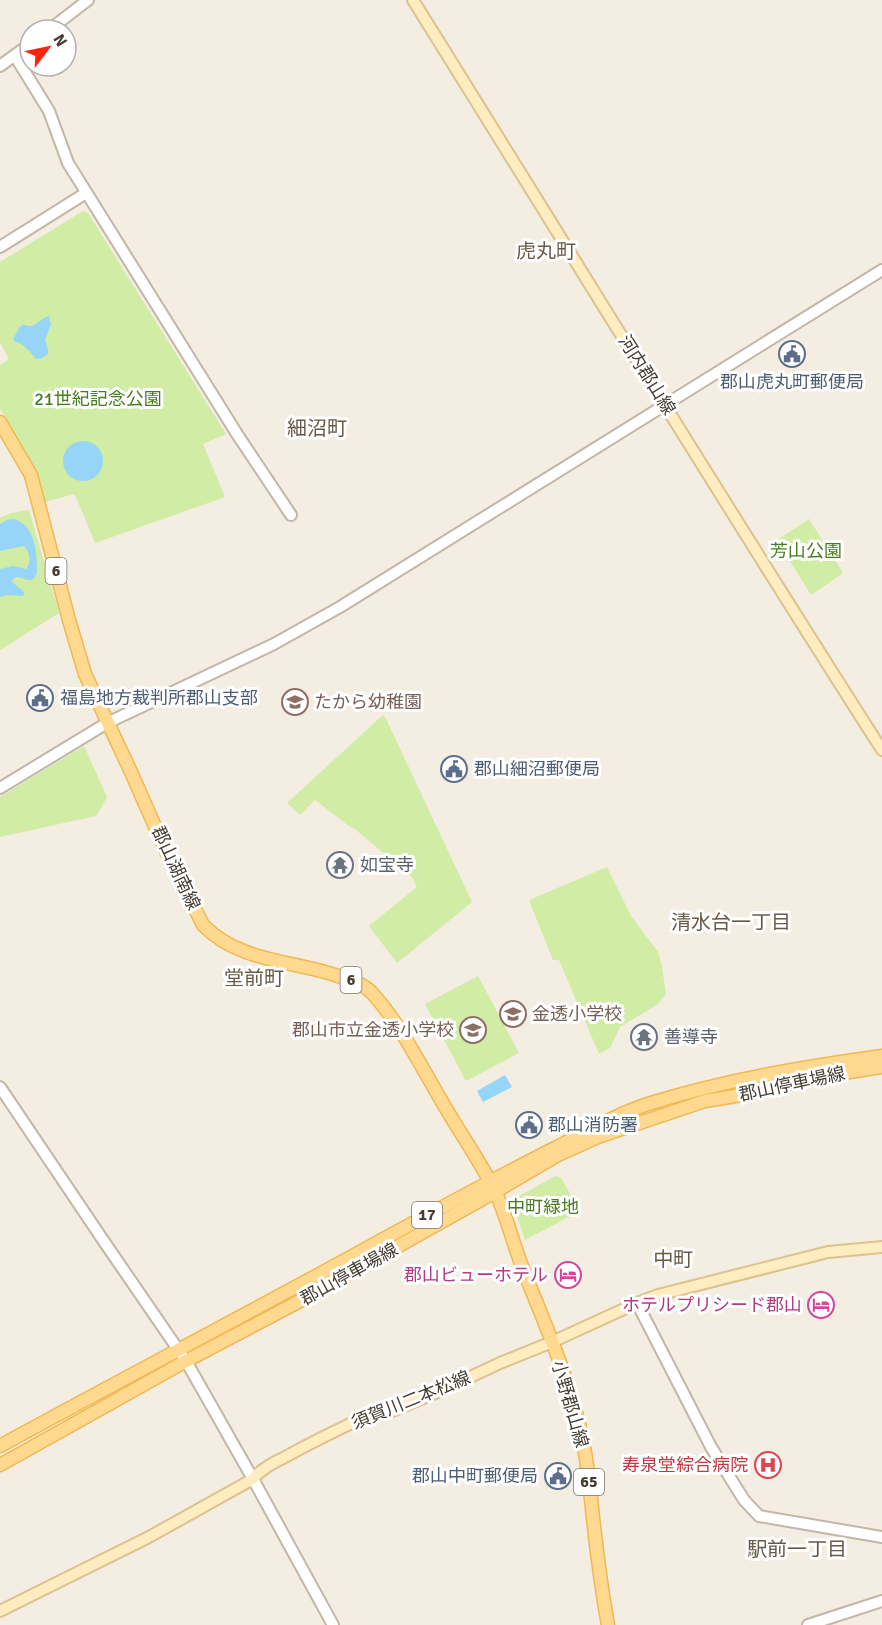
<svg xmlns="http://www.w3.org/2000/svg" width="882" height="1625" font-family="Signika,'Noto Sans JP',sans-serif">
<rect width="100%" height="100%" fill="#f3ede2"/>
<g fill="#d0eca5">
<path d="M83,211L88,213L226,434L203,444L225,497L95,543L76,497L74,494L45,502L35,467L0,409V365L9,359L0,342V262Z"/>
<path d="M29,510L59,613L0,650V518L11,513Z"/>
<path d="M809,519L843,573L811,595L777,540Z"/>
<path d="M383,715L387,721L472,902L397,963L369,926L417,887L412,877L355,829L349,826L315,800L300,815L287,803Z"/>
<path d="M84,746L107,797L96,816L0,837V797Z"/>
<path d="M607,867L631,916L658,952L662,967L666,994L658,1004L620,1027L610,1048L599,1054L559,960H553L529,900Z"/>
<path d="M478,976L519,1053L466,1081L425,1004Z"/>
<path d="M555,1176L561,1178L580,1211L525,1240L512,1202L514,1199Z"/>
</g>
<g fill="#96d5f8">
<path d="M49,316L51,324L45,340L48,349V354L42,358L36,359C29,351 25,344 14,341L13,339C16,335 18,328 21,326C25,323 26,327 31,326C37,325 41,318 49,316Z"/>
<circle cx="83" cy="461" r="20"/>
<path d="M14,519C36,526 37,553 37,572C33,586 26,578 17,577L13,579L12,582L23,591L24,594L23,596L7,595L0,597V569L13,566L26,569C32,562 30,552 24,546L0,551V524L7,520Z"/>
<path d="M505,1075L512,1087L483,1102L477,1091Z"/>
</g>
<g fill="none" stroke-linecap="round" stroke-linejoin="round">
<defs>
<g id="tertiary">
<path d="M49,30L88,0"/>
<path d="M15,56L49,111L68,163L237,434L291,515"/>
<path d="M0,66L30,44"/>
<path d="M0,247L86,193"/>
<path d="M0,788L107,723L274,644L340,607L882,270"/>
<path d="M0,1087L105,1243L186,1361L253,1479L333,1625"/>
<path d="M637,1303L711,1447L744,1500L759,1516L882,1537"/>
<path d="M808,1625L882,1601"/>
</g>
<g id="secondary">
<path d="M413,0C569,250 723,502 882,750"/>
<path d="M0,1611L149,1537L253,1479C262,1468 275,1462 287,1456C317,1439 348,1425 379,1410L385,1414L447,1388L500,1363L552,1342L637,1303L658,1295L828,1252L882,1247"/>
</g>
<g id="primary">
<path d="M0,422L31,475L69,620L85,674L131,772L164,847L203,925C240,963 294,960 341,977C352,981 364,984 372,993C399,1022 421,1066 441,1100C458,1130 478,1158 494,1189C506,1213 512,1241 522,1266C543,1320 568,1375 581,1432C587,1457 589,1483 592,1508C596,1547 601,1586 608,1625"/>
<path d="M0,1446C126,1377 253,1311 378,1242C437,1210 495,1178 555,1148C584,1133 617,1114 648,1104C724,1080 803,1067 882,1056"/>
<path d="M0,1465L186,1361L302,1300L495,1192L556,1156L598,1137L705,1101L753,1093L811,1078L882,1067"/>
</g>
</defs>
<use href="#tertiary" stroke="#c2b7a7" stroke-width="14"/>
<use href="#secondary" stroke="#dbc28e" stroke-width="14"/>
<use href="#primary" stroke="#f0b853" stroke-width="15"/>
<use href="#tertiary" stroke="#fff" stroke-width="10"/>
<use href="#secondary" stroke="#ffecc0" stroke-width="10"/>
<use href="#primary" stroke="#ffd98f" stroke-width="12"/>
</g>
<defs>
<symbol id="civic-ring" viewBox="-11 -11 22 22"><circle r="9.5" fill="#fff" stroke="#5c6f8a" stroke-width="1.5"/><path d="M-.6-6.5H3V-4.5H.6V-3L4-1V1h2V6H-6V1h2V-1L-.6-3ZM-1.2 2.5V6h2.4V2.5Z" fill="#5c6f8a"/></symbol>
<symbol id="school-ring" viewBox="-11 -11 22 22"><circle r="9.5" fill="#fff" stroke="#8d6e63" stroke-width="1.5"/><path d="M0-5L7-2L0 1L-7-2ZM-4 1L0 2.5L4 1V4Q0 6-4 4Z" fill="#8d6e63"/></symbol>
<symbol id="temple-ring" viewBox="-11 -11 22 22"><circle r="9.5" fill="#fff" stroke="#6b7280" stroke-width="1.5"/><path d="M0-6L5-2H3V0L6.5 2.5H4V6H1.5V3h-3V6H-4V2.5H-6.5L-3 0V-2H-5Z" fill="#6b7280"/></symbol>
<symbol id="hotel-ring" viewBox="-11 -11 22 22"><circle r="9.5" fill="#fff" stroke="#d1479c" stroke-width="1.5"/><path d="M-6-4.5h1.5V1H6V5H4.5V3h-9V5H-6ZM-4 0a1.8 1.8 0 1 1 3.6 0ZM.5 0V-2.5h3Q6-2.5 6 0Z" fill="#d1479c"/></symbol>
<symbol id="hospital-ring" viewBox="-11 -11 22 22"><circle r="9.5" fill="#fff" stroke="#e0444e" stroke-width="1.5"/><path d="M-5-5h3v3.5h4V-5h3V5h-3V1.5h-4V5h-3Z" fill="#e0444e"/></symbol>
</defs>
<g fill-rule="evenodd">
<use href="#civic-ring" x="777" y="339" width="30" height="30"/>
<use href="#civic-ring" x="25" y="683" width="30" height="30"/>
<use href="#school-ring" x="280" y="687" width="30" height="30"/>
<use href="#civic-ring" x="439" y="754" width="30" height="30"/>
<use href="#temple-ring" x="325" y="850" width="30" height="30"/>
<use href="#school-ring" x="498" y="999" width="30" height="30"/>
<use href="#school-ring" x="458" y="1015" width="30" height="30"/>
<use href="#temple-ring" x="629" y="1022" width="30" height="30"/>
<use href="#civic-ring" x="514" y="1110" width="30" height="30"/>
<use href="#hotel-ring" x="553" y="1260" width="30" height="30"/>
<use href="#hotel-ring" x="806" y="1290" width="30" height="30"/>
<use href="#hospital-ring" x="753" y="1450" width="30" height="30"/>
<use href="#civic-ring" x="543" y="1461" width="30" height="30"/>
</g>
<g text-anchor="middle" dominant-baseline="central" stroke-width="6" stroke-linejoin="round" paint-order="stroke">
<g fill="#fff" stroke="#7d7670" stroke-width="1.5">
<rect x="45.5" y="558" width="21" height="26" rx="4.5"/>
<rect x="340.5" y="967" width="21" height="26" rx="4.5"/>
<rect x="412" y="1202" width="30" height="26" rx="4.5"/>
<rect x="574" y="1469" width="30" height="26" rx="4.5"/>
</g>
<g font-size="16" font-weight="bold" fill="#453c32">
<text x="56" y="571">6</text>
<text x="351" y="980">6</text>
<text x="427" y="1215">17</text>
<text x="589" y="1482">65</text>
</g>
<g font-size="18" fill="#453c32" stroke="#fff">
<text transform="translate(647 375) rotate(58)">河内郡山線</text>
<text transform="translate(176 868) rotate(65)">郡山湖南線</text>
<text transform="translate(792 1084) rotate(-12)">郡山停車場線</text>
<text transform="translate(349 1274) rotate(-29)">郡山停車場線</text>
<text transform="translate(411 1400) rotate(-22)">須賀川二本松線</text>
<text transform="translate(570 1404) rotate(74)">小野郡山線</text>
</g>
<g font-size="18" fill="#4e5e75" stroke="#fff" text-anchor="start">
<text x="792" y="382" text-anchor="middle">郡山虎丸町郵便局</text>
<text x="60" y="698">福島地方裁判所郡山支部</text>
<text x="474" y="769">郡山細沼郵便局</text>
<text x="548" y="1125">郡山消防署</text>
<text x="538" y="1476" text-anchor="end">郡山中町郵便局</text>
</g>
<g font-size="18" fill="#487c20" stroke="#fff">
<text x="98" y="399">21世紀記念公園</text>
<text x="806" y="551">芳山公園</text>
<text x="543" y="1207">中町緑地</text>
</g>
<g font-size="18" fill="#785e54" stroke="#fff" text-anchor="start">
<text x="314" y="702">たから幼稚園</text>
<text x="532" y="1014">金透小学校</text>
<text x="454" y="1030" text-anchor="end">郡山市立金透小学校</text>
</g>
<g font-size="18" fill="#5b616d" stroke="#fff" text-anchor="start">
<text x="360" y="865">如宝寺</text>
<text x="664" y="1037">善導寺</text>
</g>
<g font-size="18" fill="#b23c85" stroke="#fff" text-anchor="end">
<text x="548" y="1275">郡山ビューホテル</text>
<text x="802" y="1305">ホテルプリシード郡山</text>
</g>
<g font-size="18" fill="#be3a42" stroke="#fff" text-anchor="end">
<text x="748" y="1465">寿泉堂綜合病院</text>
</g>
<g font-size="20" fill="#695a48" stroke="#fff">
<text x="546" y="251">虎丸町</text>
<text x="317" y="428">細沼町</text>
<text x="731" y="922">清水台一丁目</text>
<text x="254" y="978">堂前町</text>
<text x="673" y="1259">中町</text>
<text x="797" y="1549">駅前一丁目</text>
</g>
</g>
<g transform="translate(48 48) rotate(58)"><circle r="28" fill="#ffffff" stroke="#b5b1ad" stroke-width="1.5"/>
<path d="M0-4.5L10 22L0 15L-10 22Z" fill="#ff240d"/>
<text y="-9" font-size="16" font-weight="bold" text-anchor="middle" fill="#453c32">N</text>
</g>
</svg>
